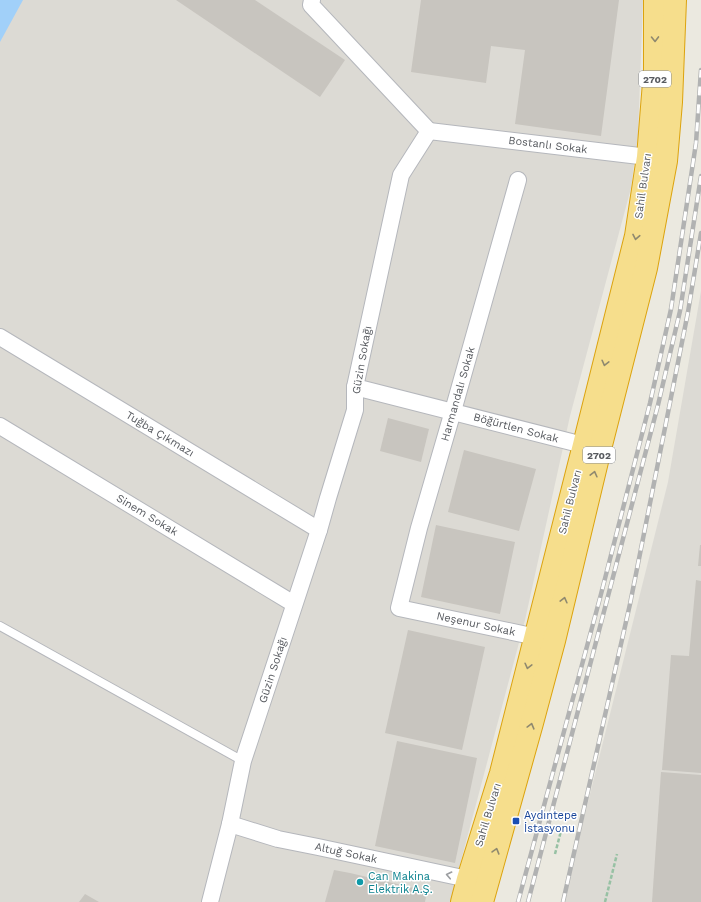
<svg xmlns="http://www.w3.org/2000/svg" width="701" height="902" font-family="'Work Sans',sans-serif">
<rect width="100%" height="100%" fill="#ebe9e0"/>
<g fill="#dcdad4">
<path d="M21,0H643L638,135L631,188L570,416L525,620L450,902H0V38Z"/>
<path d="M701,291V902H563L668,482Z"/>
</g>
<path fill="#a1d0f9" d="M0,0H23L0,42Z"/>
<g fill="#c8c5bf">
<path d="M176,0H255L345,60L320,97Z"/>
<path d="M421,0H619L601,136L515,124L525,50L491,46L486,83L411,72Z"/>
<path d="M388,418L429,429L421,462L380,451Z"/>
<path d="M464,450L536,469L519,531L448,512Z"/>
<path d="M436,525L515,542L500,614L421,597Z"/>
<path d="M700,545H701V566H698Z"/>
<path d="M696,580L701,581V773L662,770L671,655L689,656Z"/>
<path d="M408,630L485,647L462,750L385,733Z"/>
<path d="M397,741L477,758L455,863L375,846Z"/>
<path d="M661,772L701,775V902H652Z"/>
<path d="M334,870L350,873L427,891L425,902H325Z"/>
<path d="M85,894L99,902H79Z"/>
</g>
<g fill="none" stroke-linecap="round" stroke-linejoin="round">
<defs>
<path id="lane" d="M0,626L243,761"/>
<g id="street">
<path d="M312,0L311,5L429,131"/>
<path d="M429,131L648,157"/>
<path d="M518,180L453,411L419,528L399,608L546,639"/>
<path d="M0,337L319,530"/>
<path d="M355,387L595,448"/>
<path d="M0,426L294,604"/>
<path d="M230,824L278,839L318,847L477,881"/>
<path d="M210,902L230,824L243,761L319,530L328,498L355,410V387L401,175L429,131"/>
</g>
<g id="highway">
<path d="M462,902L468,879L501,773L584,445L636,236L648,157L655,70V0"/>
<path d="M482,902L532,723L554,641L600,449L646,268L666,161L671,102L675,0"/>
</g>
</defs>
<use href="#lane" stroke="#b5b7bc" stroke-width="10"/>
<use href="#street" stroke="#b5b7bc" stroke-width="18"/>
<use href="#highway" stroke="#dca30e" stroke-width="24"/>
<g stroke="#97c1a4" stroke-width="2.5" stroke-dasharray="4 2" stroke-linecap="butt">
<path d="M555,854L562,827"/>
<path d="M605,902L617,854"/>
</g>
<use href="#lane" stroke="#fff" stroke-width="8"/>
<use href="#street" stroke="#fff" stroke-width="16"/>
<use href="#highway" stroke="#f6de8c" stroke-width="22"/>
<defs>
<g id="rail">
<path d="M518,902L600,598L650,403L671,309L696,143L701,70"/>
<path d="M528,902L658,405L680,311L701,176"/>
<path d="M563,902L630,604L688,312L701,233"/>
</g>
</defs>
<use href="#rail" stroke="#b1b2b2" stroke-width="4.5"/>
<use href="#rail" stroke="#fff" stroke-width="3" stroke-dasharray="9" stroke-linecap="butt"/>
</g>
<defs><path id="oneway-chevron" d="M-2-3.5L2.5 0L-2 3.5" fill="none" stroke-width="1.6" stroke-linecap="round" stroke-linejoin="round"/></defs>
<g stroke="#8f896f">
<use href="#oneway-chevron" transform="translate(655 39) rotate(89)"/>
<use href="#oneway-chevron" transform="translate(636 237) rotate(101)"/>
<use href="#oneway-chevron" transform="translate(605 363) rotate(104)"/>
<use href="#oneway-chevron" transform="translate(594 474) rotate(-76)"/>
<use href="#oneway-chevron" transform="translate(564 600) rotate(-76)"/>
<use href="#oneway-chevron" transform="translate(528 666) rotate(104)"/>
<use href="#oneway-chevron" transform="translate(531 726) rotate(-75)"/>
<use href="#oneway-chevron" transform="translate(496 851) rotate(-74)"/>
</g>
<use stroke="#9b9da0" href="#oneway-chevron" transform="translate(449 875) rotate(-168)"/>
<rect fill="#1a4fb4" stroke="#fff" stroke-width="1.5" x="512" y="817" width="8" height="8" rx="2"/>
<circle fill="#0f9aa8" stroke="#fff" stroke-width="1.5" cx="360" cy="882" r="4"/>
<g text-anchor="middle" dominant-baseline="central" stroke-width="3" stroke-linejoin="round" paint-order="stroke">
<g fill="#fff" stroke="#8a8c90" stroke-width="1">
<rect x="639" y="71" width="32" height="16" rx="3"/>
<rect x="583" y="447" width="32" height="16" rx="3"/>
</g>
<g font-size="10" font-weight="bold" fill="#585b60">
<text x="655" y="79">2702</text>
<text x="599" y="455">2702</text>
</g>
<g font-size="11" fill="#585b60" stroke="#fff">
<text transform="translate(548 145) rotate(7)">Bostanlı Sokak</text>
<text transform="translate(643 186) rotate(-82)">Sahil Bulvarı</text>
<text transform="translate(362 360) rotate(-80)">Güzin Sokağı</text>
<text transform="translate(458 394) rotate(-74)">Harmandalı Sokak</text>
<text transform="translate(516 428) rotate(15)">Böğürtlen Sokak</text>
<text transform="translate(160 434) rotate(31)">Tuğba Çıkmazı</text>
<text transform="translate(570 502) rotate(-76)">Sahil Bulvarı</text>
<text transform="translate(147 515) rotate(31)">Sinem Sokak</text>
<text transform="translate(476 624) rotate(12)">Neşenur Sokak</text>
<text transform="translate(273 670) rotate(-72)">Güzin Sokağı</text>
<text transform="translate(488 815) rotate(-73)">Sahil Bulvarı</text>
<text transform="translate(346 853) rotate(12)">Altuğ Sokak</text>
</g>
<g font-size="11" fill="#164399" stroke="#fff" text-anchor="start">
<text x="524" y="815">Aydıntepe<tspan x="524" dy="13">İstasyonu</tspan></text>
</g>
<g font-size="11" fill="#0d838f" stroke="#fff" text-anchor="start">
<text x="368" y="876">Can Makina<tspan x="368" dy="13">Elektrik A.Ş.</tspan></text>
</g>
</g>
</svg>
